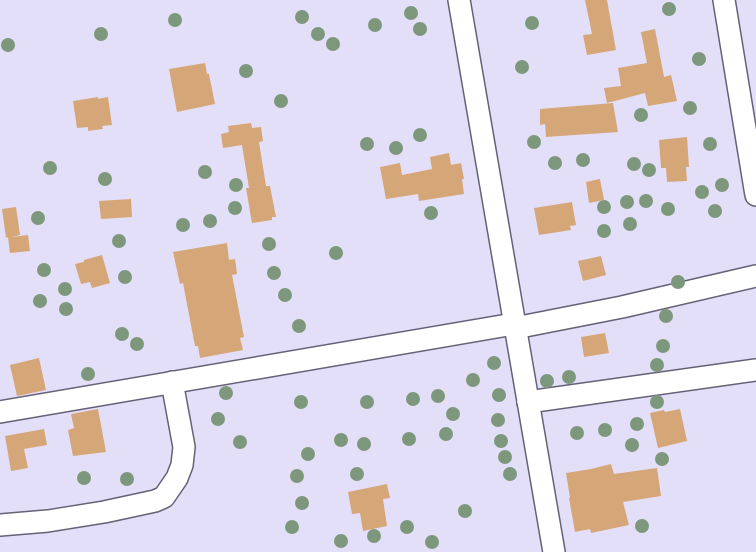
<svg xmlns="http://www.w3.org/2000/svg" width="756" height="552" font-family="Mulish,sans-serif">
<rect width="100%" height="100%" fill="#e4dff8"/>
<g fill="#d5a677">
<path d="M585,0H607L616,50L587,55L583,35L592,34Z"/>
<path d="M655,29L664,77L671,75L677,101L648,106L645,93L607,103L604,88L621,86L618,68L647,63L641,32Z"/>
<path d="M205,63L207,74H209L215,104L177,112L169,69Z"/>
<path d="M98,97V99L108,97L112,125L102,126L103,129L88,131V127L77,128L73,101Z"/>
<path d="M613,103L618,132L546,137L545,124L540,125V109Z"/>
<path d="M251,123L252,128L261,127L263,141L259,142L266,186H270L276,217H272V220L252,223L246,188H249L242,145L223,148L221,134L229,132L228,126Z"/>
<path d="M687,137L689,167H686L687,181L667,182L666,168H661L659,140Z"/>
<path d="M449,153L451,165L461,163L464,179H462L464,194L419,201L418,194L386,199L380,167L400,163L402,175L432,169L430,157Z"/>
<path d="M600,179L604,200L589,203L586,182Z"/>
<path d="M131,199L132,217L101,219L99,201Z"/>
<path d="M572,202L576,225L570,226L571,230L539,235L534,208Z"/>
<path d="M16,207L20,235L12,237L28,235L30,251L10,253L8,237L6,238L2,209Z"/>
<path d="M227,243L229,260L235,259L237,274L232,275L244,337L240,338L243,350L200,358L198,346H195L183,283L180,284L173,252Z"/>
<path d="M102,255L110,283L92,288L90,282L81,284L75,264L84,262V260Z"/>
<path d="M601,256L606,275L583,281L578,261Z"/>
<path d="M605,333L609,353L584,357L581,337Z"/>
<path d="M39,358L46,390L17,396L10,365Z"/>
<path d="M98,409L106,452L73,456L68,430L74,428L71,414Z"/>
<path d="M680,409L687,441L658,448L650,413L664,410L665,412Z"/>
<path d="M44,429L47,445L24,449L28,468L11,471L5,436Z"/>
<path d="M611,464L614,474L657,468L661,496L623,502L629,525L591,533L590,529L575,532L569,498H570L566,473L591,469Z"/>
<path d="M387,484L390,498L383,499L387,526L363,531L360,513L352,514L348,492Z"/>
</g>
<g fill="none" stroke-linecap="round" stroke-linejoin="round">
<defs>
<g id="street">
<path d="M459,0L554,552"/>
<path d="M724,0L756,195"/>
<path d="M515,328L622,307L756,276"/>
<path d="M528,402L756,370"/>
<path d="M0,412L514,324"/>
<path d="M0,525L48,521L104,512L155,501L164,497L177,478L182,465L184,447L172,382"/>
</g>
</defs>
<use href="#street" stroke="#656176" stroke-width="24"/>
<use href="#street" stroke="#fff" stroke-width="21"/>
</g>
<g fill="#7d977d">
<circle cx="669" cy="9" r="7"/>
<circle cx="411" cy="13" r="7"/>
<circle cx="302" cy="17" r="7"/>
<circle cx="175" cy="20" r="7"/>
<circle cx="532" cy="23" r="7"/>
<circle cx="375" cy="25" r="7"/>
<circle cx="420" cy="29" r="7"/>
<circle cx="101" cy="34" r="7"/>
<circle cx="318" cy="34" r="7"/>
<circle cx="333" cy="44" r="7"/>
<circle cx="8" cy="45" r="7"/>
<circle cx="699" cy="59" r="7"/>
<circle cx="522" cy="67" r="7"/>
<circle cx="246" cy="71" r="7"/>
<circle cx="281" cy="101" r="7"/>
<circle cx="690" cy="108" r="7"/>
<circle cx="641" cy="115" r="7"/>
<circle cx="420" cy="135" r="7"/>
<circle cx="534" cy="142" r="7"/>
<circle cx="367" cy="144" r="7"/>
<circle cx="710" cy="144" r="7"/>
<circle cx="396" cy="148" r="7"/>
<circle cx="583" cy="160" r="7"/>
<circle cx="555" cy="163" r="7"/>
<circle cx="634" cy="164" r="7"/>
<circle cx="50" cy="168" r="7"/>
<circle cx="649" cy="170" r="7"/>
<circle cx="205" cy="172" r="7"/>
<circle cx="105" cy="179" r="7"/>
<circle cx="236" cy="185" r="7"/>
<circle cx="722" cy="185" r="7"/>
<circle cx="702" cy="192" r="7"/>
<circle cx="646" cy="201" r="7"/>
<circle cx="627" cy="202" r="7"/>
<circle cx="604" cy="207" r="7"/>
<circle cx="235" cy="208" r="7"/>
<circle cx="668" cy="209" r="7"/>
<circle cx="715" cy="211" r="7"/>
<circle cx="431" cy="213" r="7"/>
<circle cx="38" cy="218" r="7"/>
<circle cx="210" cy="221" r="7"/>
<circle cx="630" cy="224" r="7"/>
<circle cx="183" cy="225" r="7"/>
<circle cx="604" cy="231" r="7"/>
<circle cx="119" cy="241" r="7"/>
<circle cx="269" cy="244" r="7"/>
<circle cx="336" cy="253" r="7"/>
<circle cx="44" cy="270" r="7"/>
<circle cx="274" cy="273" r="7"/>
<circle cx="125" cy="277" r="7"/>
<circle cx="678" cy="282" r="7"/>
<circle cx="65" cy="289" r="7"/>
<circle cx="285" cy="295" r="7"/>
<circle cx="40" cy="301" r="7"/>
<circle cx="66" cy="309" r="7"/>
<circle cx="666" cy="316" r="7"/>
<circle cx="299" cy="326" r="7"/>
<circle cx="122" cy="334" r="7"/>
<circle cx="137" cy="344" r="7"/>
<circle cx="663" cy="346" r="7"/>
<circle cx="494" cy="363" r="7"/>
<circle cx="657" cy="365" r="7"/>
<circle cx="88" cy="374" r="7"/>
<circle cx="569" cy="377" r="7"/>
<circle cx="473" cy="380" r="7"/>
<circle cx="547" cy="381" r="7"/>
<circle cx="226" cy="393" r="7"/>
<circle cx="499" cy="395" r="7"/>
<circle cx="438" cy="396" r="7"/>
<circle cx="413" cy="399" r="7"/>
<circle cx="301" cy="402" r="7"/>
<circle cx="367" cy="402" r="7"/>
<circle cx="657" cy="402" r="7"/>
<circle cx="453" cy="414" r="7"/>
<circle cx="218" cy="419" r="7"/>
<circle cx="498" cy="420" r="7"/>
<circle cx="637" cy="424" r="7"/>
<circle cx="605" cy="430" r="7"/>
<circle cx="577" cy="433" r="7"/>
<circle cx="446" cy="434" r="7"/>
<circle cx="409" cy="439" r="7"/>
<circle cx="341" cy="440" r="7"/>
<circle cx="501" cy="441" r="7"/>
<circle cx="240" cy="442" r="7"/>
<circle cx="364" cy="444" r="7"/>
<circle cx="632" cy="445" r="7"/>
<circle cx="308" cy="454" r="7"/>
<circle cx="505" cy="457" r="7"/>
<circle cx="662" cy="459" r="7"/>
<circle cx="357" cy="474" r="7"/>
<circle cx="510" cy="474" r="7"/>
<circle cx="297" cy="476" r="7"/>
<circle cx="84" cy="478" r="7"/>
<circle cx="127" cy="479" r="7"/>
<circle cx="302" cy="503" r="7"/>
<circle cx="465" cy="511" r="7"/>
<circle cx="642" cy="526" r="7"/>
<circle cx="292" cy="527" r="7"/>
<circle cx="407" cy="527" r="7"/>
<circle cx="374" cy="536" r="7"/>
<circle cx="341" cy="541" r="7"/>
<circle cx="432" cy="542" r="7"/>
</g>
</svg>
